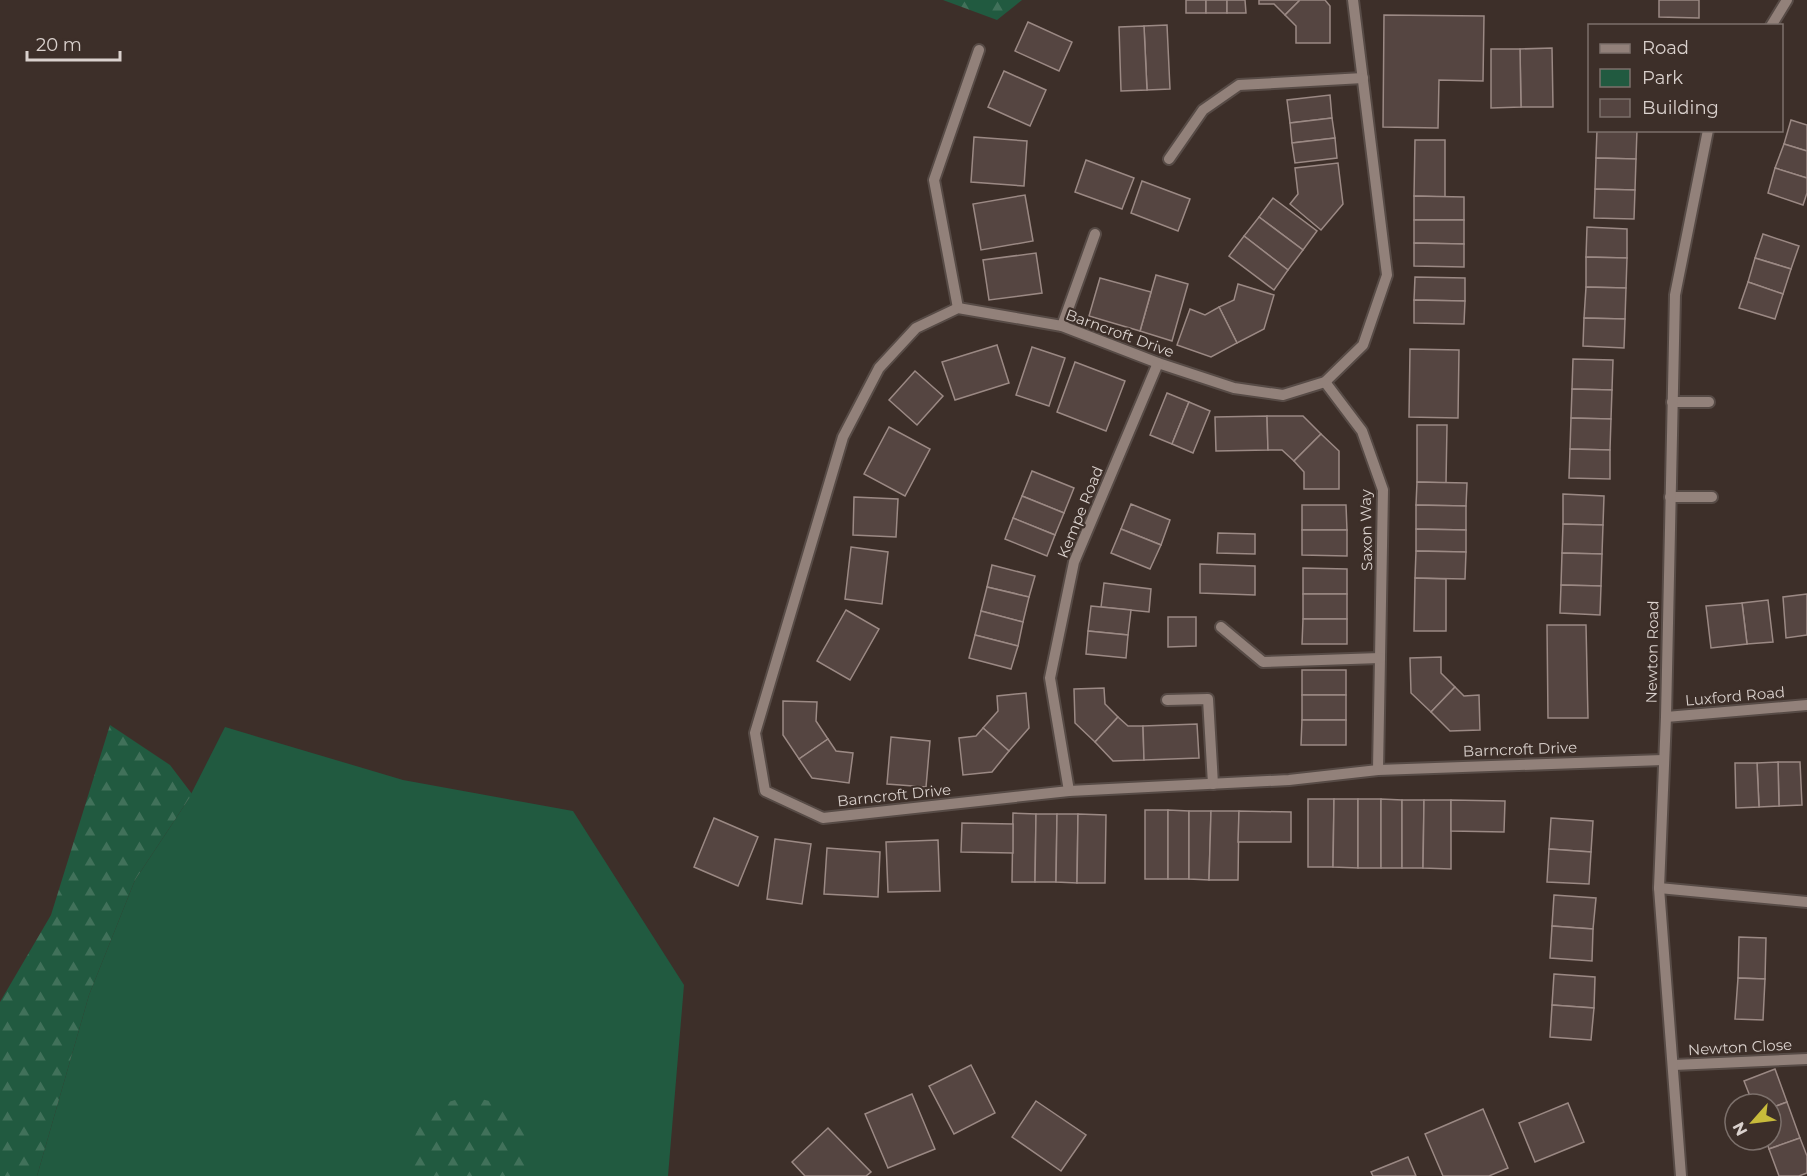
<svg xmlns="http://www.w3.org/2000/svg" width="1807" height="1176" font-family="Montserrat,sans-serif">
<defs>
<pattern id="forest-firs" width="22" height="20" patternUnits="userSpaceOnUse" patternTransform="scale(1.5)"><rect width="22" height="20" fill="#215a40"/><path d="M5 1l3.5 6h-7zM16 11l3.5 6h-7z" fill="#41715a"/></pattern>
</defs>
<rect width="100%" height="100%" fill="#3d2f29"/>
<path fill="#215a40" d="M225,727L403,780L573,811L684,985L668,1176H37L89,995L135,880L188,800Z"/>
<g fill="url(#forest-firs)">
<path d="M943,0H1022L997,20Z"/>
<path d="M110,725L170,765L192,794L135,880L89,995L37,1176H0V1002L51,915Z"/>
<path d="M462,1098C468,1098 475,1098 481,1099C516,1105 537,1143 527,1176H414C403,1150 419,1116 444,1104C449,1101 456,1100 462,1098Z"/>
</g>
<g fill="#554541" stroke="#9b8984" stroke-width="1.5">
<rect x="1186" y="0" width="20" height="13"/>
<rect x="1206" y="0" width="21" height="13"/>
<path d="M1227,0H1245L1246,13H1227Z"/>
<path d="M1259,0H1300L1285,15L1274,4H1259Z"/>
<path d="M1300,0H1325L1330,6V43H1296V26L1285,15Z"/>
<path d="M1659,0H1699V18L1659,17Z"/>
<path d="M1384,15L1484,16L1483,81L1439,80L1438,128L1383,127Z"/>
<path d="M1028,22L1072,42L1059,71L1015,51Z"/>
<path d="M1167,25L1170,89L1147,90L1144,26Z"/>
<path d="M1144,26L1147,90L1121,91L1119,27Z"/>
<path d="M1552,48L1553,107H1521L1520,49Z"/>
<path d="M1491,49H1520L1521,107L1491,108Z"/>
<path d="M1004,71L1046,90L1030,126L988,107Z"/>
<path d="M1330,95L1332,118L1290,123L1287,100Z"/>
<path d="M1332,118L1335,138L1292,143L1290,123Z"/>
<path d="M1791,120L1807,125V151L1784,144Z"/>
<path d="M1597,130H1637L1636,159L1596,158Z"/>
<path d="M974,137L1027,141L1024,186L971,182Z"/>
<path d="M1335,138L1337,158L1295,163L1292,143Z"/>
<path d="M1415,140H1445V197L1414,196Z"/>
<path d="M1784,144L1807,151V178L1775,168Z"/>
<path d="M1596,158L1636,159L1635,190L1595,189Z"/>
<path d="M1086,160L1134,178L1122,209L1075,192Z"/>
<path d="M1338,163L1343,204L1321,230L1290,204L1298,194L1295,168Z"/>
<path d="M1775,168L1807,178V193L1803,205L1768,193Z"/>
<path d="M1142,181L1190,199L1178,231L1131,213Z"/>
<path d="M1595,189L1635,190L1634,219L1594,218Z"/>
<path d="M1025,195L1033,241L981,250L973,204Z"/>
<path d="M1414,196L1464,197V220H1414Z"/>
<path d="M1273,198L1317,231L1303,250L1259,217Z"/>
<path d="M1259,217L1303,250L1288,270L1244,236Z"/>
<path d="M1414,220H1464V244L1414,243Z"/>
<path d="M1587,227L1627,229V258L1586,257Z"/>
<path d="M1763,234L1799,246L1791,269L1755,258Z"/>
<path d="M1244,236L1288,270L1274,290L1229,256Z"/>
<path d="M1414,243L1464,244V267L1414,266Z"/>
<path d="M1036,253L1042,293L989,300L983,260Z"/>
<path d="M1586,257L1627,258L1626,288L1586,287Z"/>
<path d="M1755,258L1791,269L1783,294L1748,282Z"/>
<path d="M1156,275L1188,284L1172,341L1140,331Z"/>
<path d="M1415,277L1465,278V301L1414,300Z"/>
<path d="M1100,278L1151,292L1140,331L1089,316Z"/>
<path d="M1748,282L1783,294L1775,319L1739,308Z"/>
<path d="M1238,284L1274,295L1264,329L1237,343L1219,307L1234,300Z"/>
<path d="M1586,287L1626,288L1625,319L1584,318Z"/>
<path d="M1414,300L1465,301L1464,324L1414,323Z"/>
<path d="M1219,307L1237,343L1211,357L1177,345L1190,309L1205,315Z"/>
<path d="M1584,318L1625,319L1624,348L1583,346Z"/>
<path d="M997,345L1009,383L955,400L942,362Z"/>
<path d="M1032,347L1065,358L1049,406L1016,395Z"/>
<path d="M1410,349L1459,350L1458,418L1409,417Z"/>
<path d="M1573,359L1613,360L1612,390L1572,389Z"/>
<path d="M1075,362L1125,381L1106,431L1057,412Z"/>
<path d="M915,371L943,396L917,425L889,400Z"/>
<path d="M1572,389L1612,390L1611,419L1571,418Z"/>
<path d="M1167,393L1189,402L1172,444L1150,435Z"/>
<path d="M1189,402L1210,411L1193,453L1172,444Z"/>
<path d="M1267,416L1268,450L1216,451L1215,417Z"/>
<path d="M1267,416H1303L1321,434L1294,461L1282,450H1268Z"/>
<path d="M1571,418L1611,419L1610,450L1570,449Z"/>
<path d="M1417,425H1447L1446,483L1417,482Z"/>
<path d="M889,427L930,449L905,496L864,474Z"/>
<path d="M1321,434L1339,451V489H1304V472L1294,461Z"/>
<path d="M1570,449L1610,450V479L1569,478Z"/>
<path d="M1032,471L1074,488L1064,513L1022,496Z"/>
<path d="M1417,482L1467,483L1466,506L1416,505Z"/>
<path d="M1563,494L1604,496L1603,525L1563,524Z"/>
<path d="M1022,496L1064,513L1055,535L1013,518Z"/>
<path d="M854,497L898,499L896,537L853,535Z"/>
<path d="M1131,504L1170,520L1161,545L1121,529Z"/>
<path d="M1302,505H1346L1347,530H1302Z"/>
<path d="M1416,505L1466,506V530L1416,529Z"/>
<path d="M1013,518L1055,535L1047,556L1005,539Z"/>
<path d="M1563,524L1603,525L1602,554L1562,553Z"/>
<path d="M1121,529L1161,545L1150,569L1111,553Z"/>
<path d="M1416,529L1466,530V552L1416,551Z"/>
<path d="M1302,530H1347V556L1302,555Z"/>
<path d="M1218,533L1255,534V554L1217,553Z"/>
<path d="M851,547L888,552L882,604L845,599Z"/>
<path d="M1416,551L1466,552L1465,579L1415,578Z"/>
<path d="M1562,553L1602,554L1601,586L1561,585Z"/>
<path d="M1200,564L1255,566V595L1200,593Z"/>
<path d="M992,565L1035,576L1029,597L987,587Z"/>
<path d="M1303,568L1347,569V594H1303Z"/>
<path d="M1415,578L1446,579V631H1414Z"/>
<path d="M1104,583L1151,589L1149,612L1101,607Z"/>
<path d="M1561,585L1601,586L1600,615L1560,613Z"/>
<path d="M987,587L1029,597L1023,622L981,611Z"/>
<rect x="1303" y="594" width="44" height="25"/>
<path d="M1807,594V635L1786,638L1783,597Z"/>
<path d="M1768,600L1773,642L1747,644L1742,603Z"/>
<path d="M1742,603L1747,644L1711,648L1706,606Z"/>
<path d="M1091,606L1131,610L1128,635L1088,631Z"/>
<path d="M846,610L879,629L850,680L817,661Z"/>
<path d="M981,611L1023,622L1018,646L975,635Z"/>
<path d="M1168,617H1196V646L1168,647Z"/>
<path d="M1303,619H1347V644H1302Z"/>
<path d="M1547,625H1586L1588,718H1548Z"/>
<path d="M1088,631L1128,635L1126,658L1086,654Z"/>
<path d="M975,635L1018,646L1011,669L969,658Z"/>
<path d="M1441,657V673L1455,687L1431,712L1411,693L1410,658Z"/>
<rect x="1302" y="670" width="44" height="25"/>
<path d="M1455,687L1464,696L1479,695L1480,730L1450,731L1431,712Z"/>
<path d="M1104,688L1105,704L1118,717L1095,742L1075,723L1074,689Z"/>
<path d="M1026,693L1029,728L1009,751L983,728L998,711L997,696Z"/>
<rect x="1302" y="695" width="44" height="25"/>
<path d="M783,701L817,702L816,721L828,739L799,759L783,735Z"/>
<path d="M1118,717L1128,726H1143L1144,760L1113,761L1095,742Z"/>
<path d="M1302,720H1346V745H1301Z"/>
<path d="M1197,724L1199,758L1144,760L1143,726Z"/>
<path d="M983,728L1009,751L992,772L963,775L959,738L976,736Z"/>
<path d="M891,737L930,741L926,787L887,784Z"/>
<path d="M828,739L836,751L853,753L849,783L812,778L799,759Z"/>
<path d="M1778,762H1800L1802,805L1779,806Z"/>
<path d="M1778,762L1779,806L1759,807L1757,763Z"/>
<path d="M1735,763H1757L1759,807L1736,808Z"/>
<path d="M1308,799H1334L1333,867H1308Z"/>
<path d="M1334,799H1358V868L1333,867Z"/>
<rect x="1358" y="799" width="23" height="69"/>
<path d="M1381,799L1402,800V868H1381Z"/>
<path d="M1402,800H1424L1423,868H1402Z"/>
<path d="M1424,800H1451V869L1423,868Z"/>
<path d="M1451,800L1505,801L1504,832L1451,831Z"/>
<rect x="1145" y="810" width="23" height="69"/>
<path d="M1168,810L1189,811V879H1168Z"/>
<path d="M1189,811H1211L1209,880L1189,879Z"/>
<path d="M1211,811H1239L1238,880H1209Z"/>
<path d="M1239,811L1291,812V842H1238Z"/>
<path d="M1013,813L1036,814L1035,882H1012Z"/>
<path d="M1036,814H1057L1056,882H1035Z"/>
<path d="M1057,814H1078L1077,883L1056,882Z"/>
<path d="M1078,814L1106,815L1105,883H1077Z"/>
<path d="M714,818L758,837L738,886L694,867Z"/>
<path d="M1551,818L1593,821L1591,852L1549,849Z"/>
<path d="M962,823L1013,824V853L961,852Z"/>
<path d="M775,839L811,844L802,904L767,899Z"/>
<path d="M938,840L940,891L888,892L886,842Z"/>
<path d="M827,848L880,852L878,897L824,894Z"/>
<path d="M1549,849L1591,852L1589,884L1547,882Z"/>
<path d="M1554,895L1596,898L1593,929L1552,926Z"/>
<path d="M1552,926L1593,929L1592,961L1550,958Z"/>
<path d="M1739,937L1766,938L1765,979L1738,978Z"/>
<path d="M1554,974L1595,977L1594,1008L1552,1005Z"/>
<path d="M1738,978L1765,979L1763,1020L1735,1019Z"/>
<path d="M1552,1005L1594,1008L1591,1040L1550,1037Z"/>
<path d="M971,1065L995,1113L954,1134L929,1086Z"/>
<path d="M1775,1069L1787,1102L1771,1108V1104H1753L1744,1081Z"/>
<path d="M912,1094L935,1149L888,1168L865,1114Z"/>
<path d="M1036,1101L1086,1135L1061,1171L1012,1137Z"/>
<path d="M1787,1102L1800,1138L1769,1149L1766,1140H1771V1108Z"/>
<path d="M1568,1103L1584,1142L1535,1162L1519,1123Z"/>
<path d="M1483,1109L1508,1168L1489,1176H1443L1425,1134Z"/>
<path d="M828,1128L871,1172L866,1176H805L792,1162Z"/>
<path d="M1800,1138L1807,1156V1173L1799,1176H1779L1769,1149Z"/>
<path d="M1408,1157L1416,1176H1373L1371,1172Z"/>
</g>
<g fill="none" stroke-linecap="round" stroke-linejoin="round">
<defs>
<g id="minor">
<path d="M1353,0L1387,275L1363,345L1325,382L1283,395L1234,388L1158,363L1062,326L958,308L916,328L879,368L843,437L755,733L765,791L823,818L1069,791L1289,780L1378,770L1663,760"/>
<path d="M1771,26L1787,0"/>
<path d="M1169,159L1203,110L1239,85L1363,78"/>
<path d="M958,308L934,180L979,50"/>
<path d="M1062,326L1095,234"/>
<path d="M1325,382L1362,431L1383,490L1378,770"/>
<path d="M1672,402H1709"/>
<path d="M1670,497H1712"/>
<path d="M1221,627L1263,662L1380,658"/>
<path d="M1167,700L1208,699L1213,784"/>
<path d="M1666,717L1807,705"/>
<path d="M1069,791L1050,678L1074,562L1158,363"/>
<path d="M1659,888L1807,902"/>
<path d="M1674,1065L1807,1059"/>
<path d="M1681,1176L1659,888L1666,717L1675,295L1708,130"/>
</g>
</defs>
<use href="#minor" stroke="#574b46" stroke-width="14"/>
<use href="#minor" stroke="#92817a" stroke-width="10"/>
</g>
<g text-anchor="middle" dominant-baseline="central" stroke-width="4.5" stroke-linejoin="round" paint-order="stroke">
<g font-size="15" fill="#dad1cd" stroke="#3d2f29">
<text transform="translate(1120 333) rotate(20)">Barncroft Drive</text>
<text transform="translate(1080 512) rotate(-68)">Kempe Road</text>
<text transform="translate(1366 530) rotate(-91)">Saxon Way</text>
<text transform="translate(1652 652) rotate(-89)">Newton Road</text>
<text transform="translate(1735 696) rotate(-5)">Luxford Road</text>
<text transform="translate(1520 749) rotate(-2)">Barncroft Drive</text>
<text transform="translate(894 795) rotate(-6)">Barncroft Drive</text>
<text transform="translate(1740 1047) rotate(-3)">Newton Close</text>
</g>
</g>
<rect x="1588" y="24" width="195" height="108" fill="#3d2f29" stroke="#7c706b" stroke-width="1.5"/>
<rect x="1600" y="44" width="30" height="9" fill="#92817a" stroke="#7c706b" stroke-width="1.5"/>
<text x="1642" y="54" font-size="18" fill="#dad1cd">Road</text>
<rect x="1600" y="69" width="30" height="18" fill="#215a40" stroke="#7c706b" stroke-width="1.5"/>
<text x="1642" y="84" font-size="18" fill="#dad1cd">Park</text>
<rect x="1600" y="99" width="30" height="18" fill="#554541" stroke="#7c706b" stroke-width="1.5"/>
<text x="1642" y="114" font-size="18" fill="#dad1cd">Building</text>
<g transform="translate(1753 1122) rotate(242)"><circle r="28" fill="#3d2f29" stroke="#7c706b" stroke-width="1.5"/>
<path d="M0-4.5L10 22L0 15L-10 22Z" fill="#c8bb3b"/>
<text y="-9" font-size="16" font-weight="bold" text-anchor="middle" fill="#dad1cd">N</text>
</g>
<path d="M27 51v9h93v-9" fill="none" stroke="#dad1cd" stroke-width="3"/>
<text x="36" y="51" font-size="18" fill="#dad1cd" stroke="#3d2f29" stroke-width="4.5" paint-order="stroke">20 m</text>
</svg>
